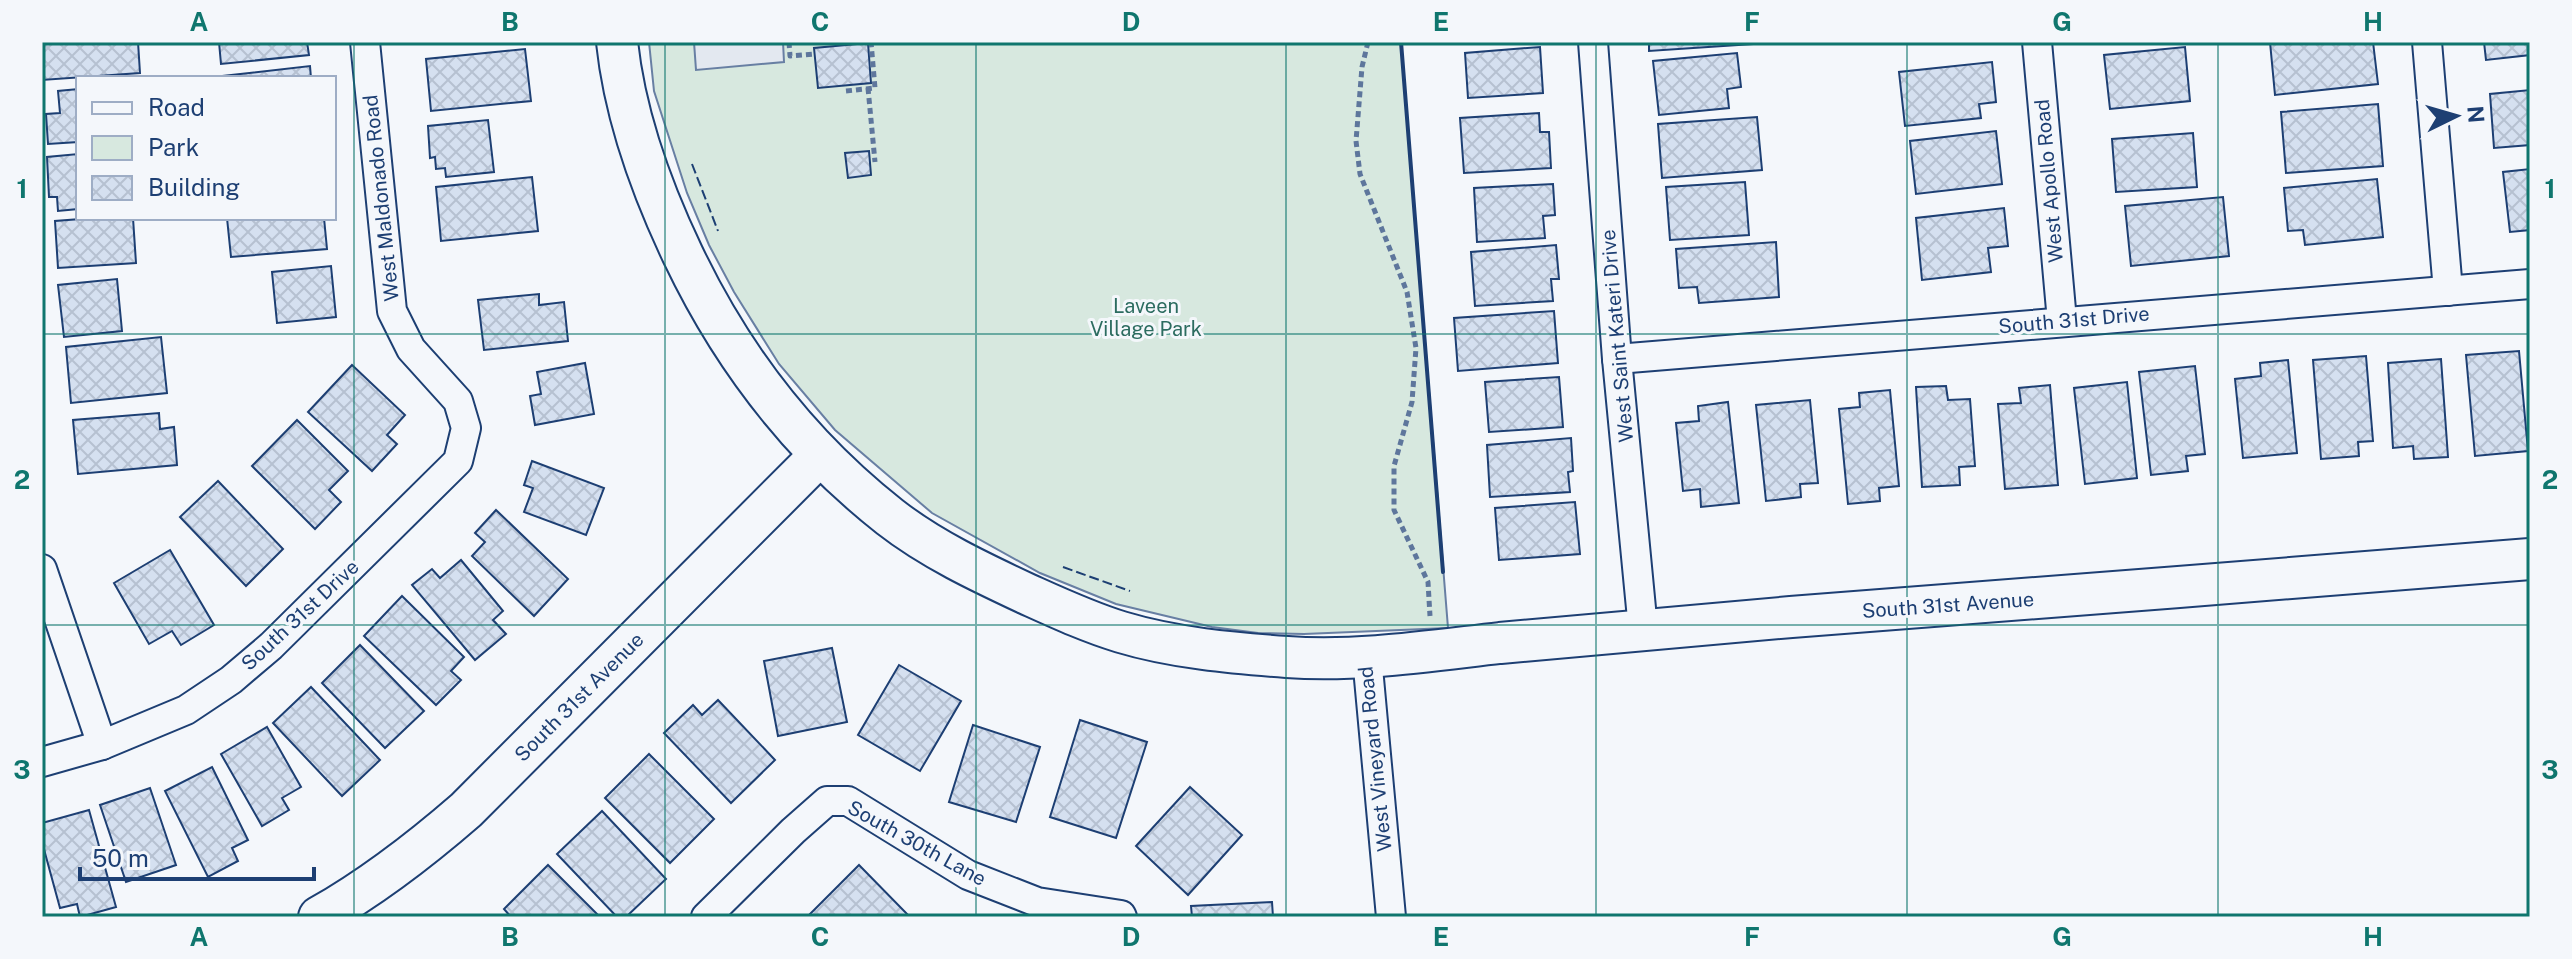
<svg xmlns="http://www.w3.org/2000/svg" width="2572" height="959" font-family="'Public Sans',sans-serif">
<defs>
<pattern id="building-cross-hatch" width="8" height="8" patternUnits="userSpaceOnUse" patternTransform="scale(2)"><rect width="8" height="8" fill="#d5e0f0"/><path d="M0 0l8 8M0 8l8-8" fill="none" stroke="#b6c1d1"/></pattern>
</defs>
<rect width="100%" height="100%" fill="#f4f7fb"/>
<path fill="#d7e8df" stroke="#687fa3" stroke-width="2" d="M649,42H1401L1448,628L1304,634L1258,633L1212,627L1116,604L1040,573L932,513L835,430L779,364L734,292L709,245L687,193L654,91Z"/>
<path fill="#e3e8f0" stroke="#687fa3" stroke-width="2" d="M694,42H783L784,62L696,70Z"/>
<g fill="url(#building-cross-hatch)" stroke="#1d3f73" stroke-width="2">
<path d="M42,42H138L140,73L42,80Z"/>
<path d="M219,42H307L309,55L221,64Z"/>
<path d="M1649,42H1751L1752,44L1649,51Z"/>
<path d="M2270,42H2373L2378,84L2275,95Z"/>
<path d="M2484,42H2530V55L2486,60Z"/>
<path d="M868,43L871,83L818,88L814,48Z"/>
<path d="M1540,47L1543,93L1468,98L1465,53Z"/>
<path d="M2185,47L2190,101L2110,109L2104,55Z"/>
<path d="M525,49L531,101L431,111L426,59Z"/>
<path d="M1737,53L1741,87L1727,89L1729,108L1659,115L1653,61Z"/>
<path d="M1992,62L1996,102L1979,104L1981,118L1905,126L1899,72Z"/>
<path d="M310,66L311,78H223V76Z"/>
<path d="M78,89V142L48,144L46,114L60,113L58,91Z"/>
<path d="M2530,90V145L2494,148L2490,94Z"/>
<path d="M2378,104L2383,166L2286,173L2281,112Z"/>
<path d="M1539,113L1540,132H1549L1551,168L1464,173L1460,118Z"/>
<path d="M1757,117L1762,170L1662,178L1658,124Z"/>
<path d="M488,120L494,172L446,177L445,168L436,169L435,157L430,158L428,126Z"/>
<path d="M1996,131L2002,184L1916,194L1910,141Z"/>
<path d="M2193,133L2197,187L2116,192L2112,139Z"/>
<path d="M869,151L871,175L848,178L845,153Z"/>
<path d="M78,154V209L58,211L57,197H49L47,157Z"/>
<path d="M2530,169V230L2510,232L2503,172Z"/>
<path d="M532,177L538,231L441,241L436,187Z"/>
<path d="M2377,179L2383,237L2305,245L2303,230L2288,231L2284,188Z"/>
<path d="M1745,182L1749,235L1670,240L1666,187Z"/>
<path d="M1553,184L1555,215L1543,216L1545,238L1477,242L1474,188Z"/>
<path d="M2223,197L2229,256L2131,266L2125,206Z"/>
<path d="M2004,208L2008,246L1988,248L1991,272L1922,280L1916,218Z"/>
<path d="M94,218H133L136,263L58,268L55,221Z"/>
<path d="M227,218H324L327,249L231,257Z"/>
<path d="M1776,242L1779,297L1699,303L1697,287L1679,288L1676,249Z"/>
<path d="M1556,245L1559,279H1551L1553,301L1475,306L1471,252Z"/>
<path d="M331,266L336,317L277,323L272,272Z"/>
<path d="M117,279L122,331L64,337L58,285Z"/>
<path d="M539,294V305L564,302L568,341L484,350L478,300Z"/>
<path d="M1554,311L1558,363L1458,371L1454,318Z"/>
<path d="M161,337L167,393L71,403L66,347Z"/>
<path d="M2519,351L2528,451L2475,456L2466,355Z"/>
<path d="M2366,356L2373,441L2358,442L2359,456L2321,459L2313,360Z"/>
<path d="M2441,359L2448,457L2414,459L2413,446L2393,448L2388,363Z"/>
<path d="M2288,360L2297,453L2243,458L2235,379L2261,376L2260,363Z"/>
<path d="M585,363L594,414L535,425L530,396L541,394L537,372Z"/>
<path d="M352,365L405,415L387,435L397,444L372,471L308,412Z"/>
<path d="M2195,366L2205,454L2186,456L2188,471L2151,475L2139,372Z"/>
<path d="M1559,377L1563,427L1489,432L1485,382Z"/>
<path d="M2127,382L2137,478L2085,484L2074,388Z"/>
<path d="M2050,385L2058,485L2005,489L1998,404L2021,403L2019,388Z"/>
<path d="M1946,386L1948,400L1970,399L1975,466L1959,467L1960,485L1922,487L1916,387Z"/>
<path d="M1890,390L1899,486L1879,488L1880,501L1848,504L1839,409L1860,407L1859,393Z"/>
<path d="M1810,400L1818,483L1800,484L1801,497L1766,501L1756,405Z"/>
<path d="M1728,402L1739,503L1701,507L1700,489L1683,491L1676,423L1699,421L1698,406Z"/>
<path d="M159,413L160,429L174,427L177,465L78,474L73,420Z"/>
<path d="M297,420L348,471L329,490L341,502L315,529L252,466Z"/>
<path d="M1571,438L1573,471L1568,472L1570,492L1490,497L1487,445Z"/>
<path d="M532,461L604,488L586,535L524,512L533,488L524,485Z"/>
<path d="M218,481L283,549L246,586L180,517Z"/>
<path d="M1575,502L1580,554L1499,560L1495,508Z"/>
<path d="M496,510L568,579L534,616L472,556L485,542L475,533Z"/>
<path d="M170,550L214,625L181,645L172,631L149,644L114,583Z"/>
<path d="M461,560L503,611L493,620L506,634L475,660L412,585L432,569L440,578Z"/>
<path d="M402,596L464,657L451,671L461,680L436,705L364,636Z"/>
<path d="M360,645L424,711L385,748L322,683Z"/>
<path d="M832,648L847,722L778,736L764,661Z"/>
<path d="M899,665L961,701L920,771L858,735Z"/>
<path d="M311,687L380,760L342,796L273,723Z"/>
<path d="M718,700L775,760L731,803L664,733L693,705L702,715Z"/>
<path d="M1080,720L1147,742L1116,838L1050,817Z"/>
<path d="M973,725L1040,747L1016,822L949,802Z"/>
<path d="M267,727L301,787L282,798L289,810L262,826L221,754Z"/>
<path d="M649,754L714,819L670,863L605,798Z"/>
<path d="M212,767L248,840L232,848L238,861L208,877L165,791Z"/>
<path d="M1190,787L1242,835L1188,895L1136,846Z"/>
<path d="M150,788L176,865L126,882L100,805Z"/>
<path d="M89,810L116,907L80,917L77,904L60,908L42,842V823Z"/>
<path d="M602,811L666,879L626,917H617L557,854Z"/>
<path d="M548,865L600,917H511L504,909Z"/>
<path d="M859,865L910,917H811L809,915Z"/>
<path d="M1272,902L1273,917H1192L1191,906Z"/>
</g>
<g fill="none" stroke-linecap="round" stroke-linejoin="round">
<defs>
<g id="street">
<path d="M1593,42L1617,359L1643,629"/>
<path d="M2037,42L2062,321"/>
<path d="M2427,42L2448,291"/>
<path d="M1617,359L2530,284"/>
<path d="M42,569L102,745"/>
<path d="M1367,657L1391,917"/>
<path d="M42,762L102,745L186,710L231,680L271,646L458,461L466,428L458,401L411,349L392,311L365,42"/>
<path d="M706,917L793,831L827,801H848L968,875L1037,902L1121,915L1122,917"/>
</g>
<g id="secondary">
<path d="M617,42C625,117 651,188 683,255C732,358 801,447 890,517C931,549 980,572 1027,594C1058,608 1088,622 1121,632C1174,648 1232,653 1287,657C1358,662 1429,651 1500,643C1597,634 1694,625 1791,617C2037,598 2284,579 2530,559"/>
<path d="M319,917C372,887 420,850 466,810L820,455"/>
</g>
</defs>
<use href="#street" stroke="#1d3f73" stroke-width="32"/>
<use href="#secondary" stroke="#1d3f73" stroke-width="44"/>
<g stroke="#5e769c" stroke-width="5" stroke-dasharray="6 4" stroke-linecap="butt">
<path d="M789,42L790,56L815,54"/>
<path d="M1368,42L1362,67L1356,141L1360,174L1407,292L1416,348L1412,402L1394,466V510L1428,582L1430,616"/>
<path d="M868,88L875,162"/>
<path d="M846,91L875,88L871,42"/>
</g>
<use href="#street" stroke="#f4f7fb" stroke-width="28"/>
<use href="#secondary" stroke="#f4f7fb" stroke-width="40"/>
<g stroke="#1d3f73" stroke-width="2" stroke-dasharray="10 4" stroke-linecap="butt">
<path d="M692,164L718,231"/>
<path d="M1063,567L1130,591"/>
</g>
<path stroke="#1d3f73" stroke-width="4" d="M1401,42L1443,572"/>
</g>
<path fill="none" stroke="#0f766e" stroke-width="2" stroke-opacity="0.55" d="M354,42V917M665,42V917M976,42V917M1286,42V917M1596,42V917M1907,42V917M2218,42V917M42,334H2530M42,625H2530"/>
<g text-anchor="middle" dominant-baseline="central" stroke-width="6" stroke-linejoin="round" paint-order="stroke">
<g font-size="20" fill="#1d3f73" stroke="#f4f7fb">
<text transform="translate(2049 181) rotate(-95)">West Apollo Road</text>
<text transform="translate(381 198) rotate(-96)">West Maldonado Road</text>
<text transform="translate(2074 320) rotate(-5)">South 31st Drive</text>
<text transform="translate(1617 336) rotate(-95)">West Saint Kateri Drive</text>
<text transform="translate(1948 605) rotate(-4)">South 31st Avenue</text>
<text transform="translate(300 615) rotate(-43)">South 31st Drive</text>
<text transform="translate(579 697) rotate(-45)">South 31st Avenue</text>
<text transform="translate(1375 759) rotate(-96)">West Vineyard Road</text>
<text transform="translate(917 843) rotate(29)">South 30th Lane</text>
</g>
<g font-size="20" fill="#2c6c60" stroke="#f4f7fb">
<text x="1146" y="306">Laveen<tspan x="1146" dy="23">Village Park</tspan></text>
</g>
</g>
<rect width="2572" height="959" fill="none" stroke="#f4f7fb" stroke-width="88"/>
<rect x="76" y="76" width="260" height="144" fill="#f4f7fb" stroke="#9eadc5" stroke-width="2"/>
<rect x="92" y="102" width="40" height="12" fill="#f4f7fb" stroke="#9eadc5" stroke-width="2"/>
<text x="148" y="116" font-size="24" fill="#1d3f73">Road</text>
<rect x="92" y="136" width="40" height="24" fill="#d7e8df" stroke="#9eadc5" stroke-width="2"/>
<text x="148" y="156" font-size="24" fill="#1d3f73">Park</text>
<rect x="92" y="176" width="40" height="24" fill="url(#building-cross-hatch)" stroke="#9eadc5" stroke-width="2"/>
<text x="148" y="196" font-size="24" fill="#1d3f73">Building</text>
<g transform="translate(2456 116) rotate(85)" stroke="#f4f7fb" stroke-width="6" paint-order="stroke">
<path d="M0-6L14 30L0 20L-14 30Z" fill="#1d3f73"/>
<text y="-12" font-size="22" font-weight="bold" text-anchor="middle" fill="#1d3f73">N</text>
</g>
<path d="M80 867v12h234v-12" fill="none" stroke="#1d3f73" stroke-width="4"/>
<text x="92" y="867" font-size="24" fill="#1d3f73" stroke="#f4f7fb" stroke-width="6" paint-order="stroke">50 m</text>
<rect x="44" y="44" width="2484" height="871" fill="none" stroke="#0f766e" stroke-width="3"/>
<g font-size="26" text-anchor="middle" font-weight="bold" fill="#0f766e">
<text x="199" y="31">A</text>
<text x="510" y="31">B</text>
<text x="820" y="31">C</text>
<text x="1131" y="31">D</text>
<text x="1441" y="31">E</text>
<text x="1752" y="31">F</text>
<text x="2062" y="31">G</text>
<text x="2373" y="31">H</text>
<text x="22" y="198">1</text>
<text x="2550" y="198">1</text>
<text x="22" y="489">2</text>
<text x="2550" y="489">2</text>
<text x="22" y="779">3</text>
<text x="2550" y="779">3</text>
<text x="199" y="946">A</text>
<text x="510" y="946">B</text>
<text x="820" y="946">C</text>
<text x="1131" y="946">D</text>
<text x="1441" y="946">E</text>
<text x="1752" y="946">F</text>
<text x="2062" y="946">G</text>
<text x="2373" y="946">H</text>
</g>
</svg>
